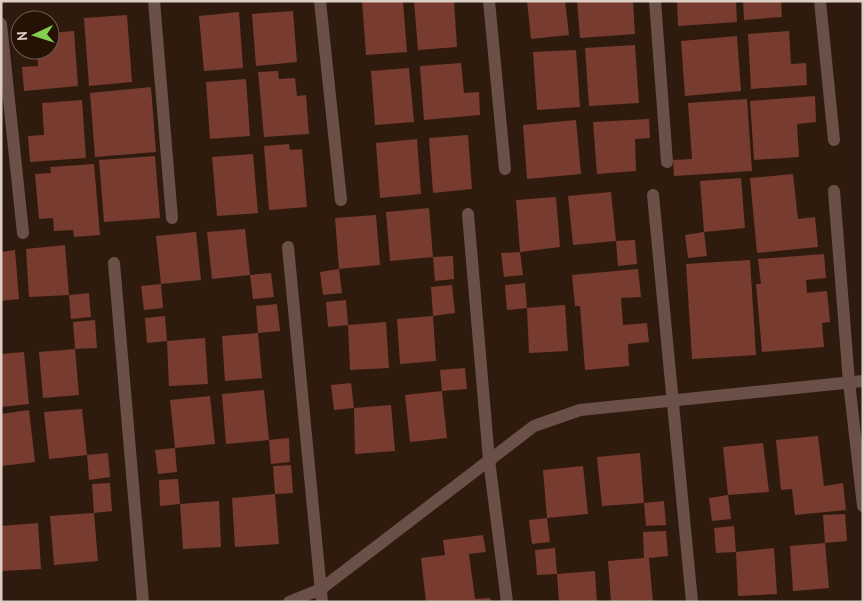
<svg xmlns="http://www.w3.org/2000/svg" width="864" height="603" font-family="'PT Sans',sans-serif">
<rect width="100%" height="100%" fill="#2f1b0d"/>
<g fill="#783b2f">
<path d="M362,1H403L407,52L366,55Z"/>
<path d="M414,1H454L457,47L418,50Z"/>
<path d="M527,1H565L569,35L531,39Z"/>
<path d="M577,1H633L635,34L580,38Z"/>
<path d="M677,1H736L737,22L678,26Z"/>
<path d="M743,1H781L782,17L744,20Z"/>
<path d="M293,11L297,62L256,66L252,14Z"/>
<path d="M239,12L243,68L204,71L199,16Z"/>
<path d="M127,15L132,82L89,86L84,18Z"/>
<path d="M74,31L78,86L24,91L22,67L38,66L37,50H50V33Z"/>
<path d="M789,31L791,64L806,63L807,85L751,89L748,34Z"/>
<path d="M737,36L741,91L685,96L681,41Z"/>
<path d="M635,45L639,103L589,106L585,48Z"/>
<path d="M576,50L580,107L537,110L533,52Z"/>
<path d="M461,63L464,93L479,92L480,115L424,120L420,66Z"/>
<path d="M409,68L414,122L375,125L371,71Z"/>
<path d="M278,71L279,79L295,78L297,96L306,95L309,134L264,137L258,72Z"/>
<path d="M246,79L250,136L210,139L206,82Z"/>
<path d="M151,87L156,152L95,157L90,93Z"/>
<path d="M815,96L816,122L797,124L799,157L754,160L750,101Z"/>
<path d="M747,99L752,171L674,176L673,160L692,159L688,103Z"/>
<path d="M82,100L86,158L30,162L28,136L44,135L42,103Z"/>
<path d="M649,119L650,138L635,139L636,171L597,174L593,122Z"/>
<path d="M576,120L581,174L527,179L523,125Z"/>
<path d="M468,135L472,189L433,193L429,138Z"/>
<path d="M417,139L421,194L380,198L376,143Z"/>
<path d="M289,144L290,150L302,149L307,207L269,210L264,146Z"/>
<path d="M253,154L258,213L217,216L212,157Z"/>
<path d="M155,156L160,218L104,222L99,160Z"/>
<path d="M94,164L100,235L74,237L73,230L54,231L53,218L39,219L35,174L51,173L50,167Z"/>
<path d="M793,174L798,219L815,217L818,247L757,253L750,178Z"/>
<path d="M741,178L745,228L704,232L700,181Z"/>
<path d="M611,192L616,241L635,240L637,264L618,266L616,241L573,245L568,196Z"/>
<path d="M556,197L560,247L520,252L516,200Z"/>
<path d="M429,208L433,257L390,261L386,212Z"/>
<path d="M376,215L380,265L339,269L342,293L323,295L320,272L339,269L335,218Z"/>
<path d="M245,229L250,275L271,273L274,297L253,299L250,275L212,279L207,232Z"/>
<path d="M196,232L201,280L161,284L156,236Z"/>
<path d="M704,232L707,256L688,258L685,235Z"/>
<path d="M65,245L69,295L29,297L26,249Z"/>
<path d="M15,250L19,299L1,301V252Z"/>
<path d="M520,252L523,275L504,277L501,253Z"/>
<path d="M824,254L826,278L806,280L807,293L827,291L830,322L822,323L824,347L762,352L756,284H761L758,259Z"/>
<path d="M453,256L454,279L435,281L433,257Z"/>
<path d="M750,260L756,355L692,359L686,264Z"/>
<path d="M638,269L641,297L621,298L623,325L647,323L649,342L628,344L629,366L585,370L580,306H575L572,275Z"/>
<path d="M525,283L527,308L507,310L505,285Z"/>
<path d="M161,284L163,308L144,310L141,286Z"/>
<path d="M452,285L455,313L433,316L431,287Z"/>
<path d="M89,293L91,317L71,319L69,295Z"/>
<path d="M346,300L348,325L386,322L389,368L350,370L348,325L328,327L326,302Z"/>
<path d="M277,304L280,331L258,333L262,378L225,381L222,336L258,333L256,306Z"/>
<path d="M565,305L568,351L529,353L527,308Z"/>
<path d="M165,316L167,341L205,338L208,384L169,386L167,341L147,343L145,318Z"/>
<path d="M433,316L436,361L400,364L397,319Z"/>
<path d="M95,320L97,348L75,349L73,322Z"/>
<path d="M75,349L79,395L43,398L39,352Z"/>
<path d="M24,352L29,404L1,407V354Z"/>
<path d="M465,368L467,389L442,391L447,438L410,442L405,395L442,391L440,370Z"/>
<path d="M351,383L354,408L334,410L331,385Z"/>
<path d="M264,390L269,440L289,438L290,462L271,464L269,440L226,444L222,394Z"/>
<path d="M210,396L215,444L175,448L170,400Z"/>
<path d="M391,405L395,451L355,454L354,408Z"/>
<path d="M82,409L87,455L108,453L110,477L89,480L87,455L49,459L44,412Z"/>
<path d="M29,410L35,462L1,466V414Z"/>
<path d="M818,436L824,486L843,483L846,510L795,515L792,489L781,490L776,440Z"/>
<path d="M763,443L769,492L728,495L723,447Z"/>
<path d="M175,448L177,472L158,474L155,450Z"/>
<path d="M640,453L644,503L602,506L597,457Z"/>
<path d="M291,465L293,493L275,494L279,544L235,547L232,498L275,494L273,466Z"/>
<path d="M583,466L588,514L547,518L550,542L532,544L529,520L547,518L543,470Z"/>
<path d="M178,479L180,504L160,506L159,480Z"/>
<path d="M110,483L112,511L94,513L92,484Z"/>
<path d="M728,495L731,519L712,521L709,498Z"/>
<path d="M219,501L221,547L183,549L180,504Z"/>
<path d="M664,501L666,525L646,526L644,503Z"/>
<path d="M94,513L98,561L54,565L50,516Z"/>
<path d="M845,514L847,541L825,543L829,588L793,591L790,546L825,543L823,515Z"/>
<path d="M38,523L41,569L2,571L1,526Z"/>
<path d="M734,526L736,552L716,553L714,528Z"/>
<path d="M666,531L668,556L649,558L653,602H611L608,561L644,558L643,532Z"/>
<path d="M483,535L486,552L469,554L475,599L490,598L491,602H426L421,558L445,555L443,540Z"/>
<path d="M555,548L557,574L595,571L597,602H559L557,574L537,575L535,550Z"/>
<path d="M774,548L777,594L738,596L736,552Z"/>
</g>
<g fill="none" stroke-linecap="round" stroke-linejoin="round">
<g stroke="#6b5047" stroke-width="12">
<path d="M154,1L172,218"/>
<path d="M320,1L341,200"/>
<path d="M489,1L505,169"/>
<path d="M655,1L667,162"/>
<path d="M820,1L834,140"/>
<path d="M1,24L23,233"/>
<path d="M834,191L849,382L863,506"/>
<path d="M653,195L692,602"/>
<path d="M468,214L489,460L507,602"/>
<path d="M288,247L322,602"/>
<path d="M114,263L143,602"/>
<path d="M289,602L321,589L534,426L580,410L863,381"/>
</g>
</g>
<rect width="864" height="603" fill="none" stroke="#ddcfc6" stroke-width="5"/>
<g transform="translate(35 35) rotate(266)"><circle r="24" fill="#251205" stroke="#6f5e52"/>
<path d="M0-4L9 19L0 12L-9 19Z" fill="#83d04e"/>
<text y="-8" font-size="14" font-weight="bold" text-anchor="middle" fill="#ddcfc6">N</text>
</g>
</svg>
